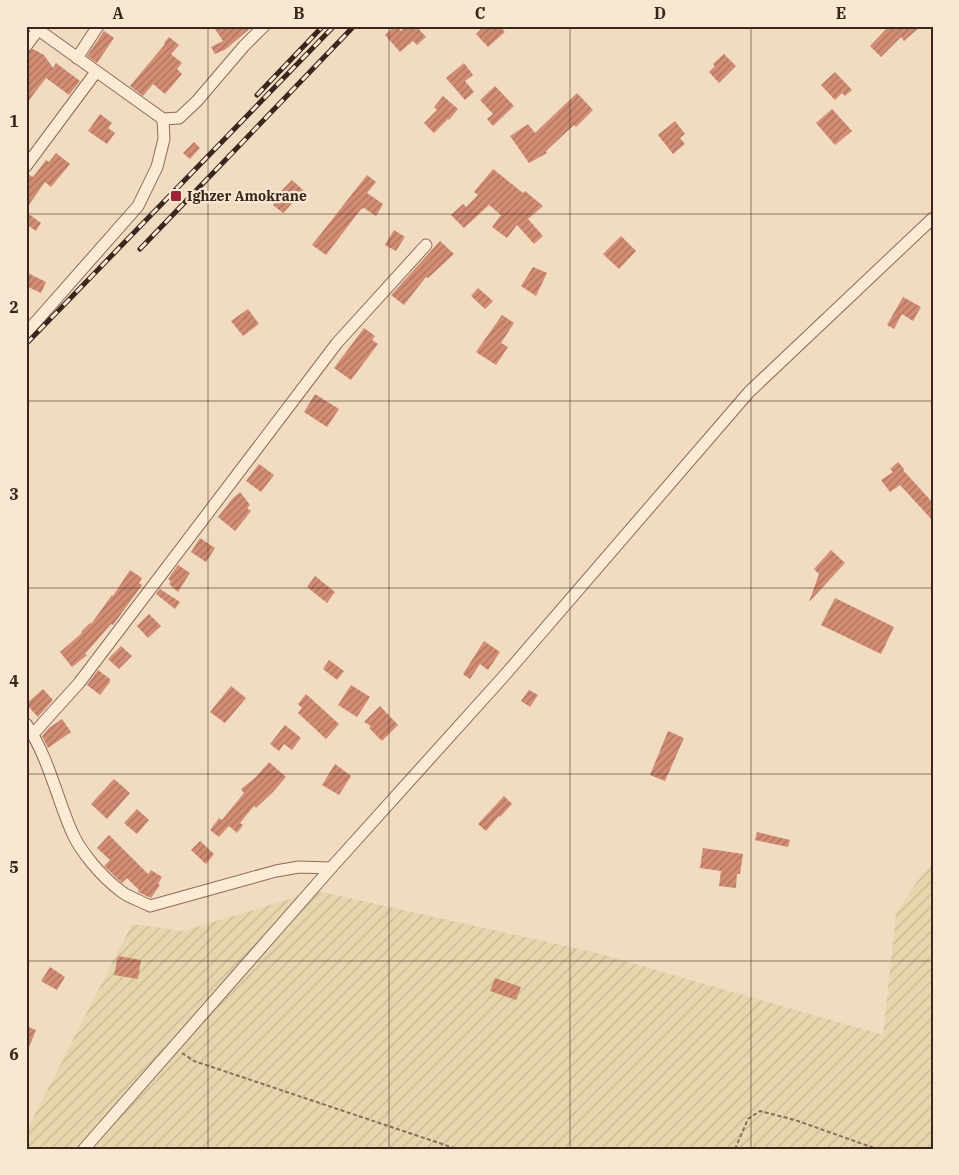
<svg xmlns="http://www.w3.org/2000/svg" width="959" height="1175" font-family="'IBM Plex Serif',serif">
<defs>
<pattern id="farmland-furrows" width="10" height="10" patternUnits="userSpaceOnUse" patternTransform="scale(1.25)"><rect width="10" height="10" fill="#e7d5ad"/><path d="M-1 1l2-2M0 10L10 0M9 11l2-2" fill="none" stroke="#c7b794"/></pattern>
<pattern id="building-hatch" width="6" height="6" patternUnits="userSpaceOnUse" patternTransform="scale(1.25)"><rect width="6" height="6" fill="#d28d74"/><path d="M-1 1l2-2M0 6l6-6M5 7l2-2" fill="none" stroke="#ab735e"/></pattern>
</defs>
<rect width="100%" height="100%" fill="#f1dbc1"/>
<path fill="url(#farmland-furrows)" d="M933,864V1149H26V1132L132,924L183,931L317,891L593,952L883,1035L896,913L923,873Z"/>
<g fill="url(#building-hatch)">
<path d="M213,26H253L226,49L215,54L211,47L223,41Z"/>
<path d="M395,26H397L401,31L406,26H416L426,37L417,45L413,41L400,52L385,35Z"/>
<path d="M484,26H499L505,32L488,47L476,34Z"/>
<path d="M889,26H921L904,41L901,37L881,57L870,46Z"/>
<path d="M104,31L114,38L97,63L87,56Z"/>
<path d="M169,37L179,45L171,54L182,63L177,69L182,74L165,94L153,84L143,96L130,86L165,44L164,43Z"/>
<path d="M33,49L44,55L53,68L56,63L80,81L69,95L46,78L26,104V53Z"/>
<path d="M724,54L736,66L719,83L709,72L715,66L713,64Z"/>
<path d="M464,63L473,75L465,81L474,92L465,100L446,78Z"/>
<path d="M835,72L852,90L845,96L842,93L835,100L821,85Z"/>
<path d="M495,86L514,106L493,126L487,119L493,114L480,100Z"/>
<path d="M577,93L593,110L576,127L574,125L546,151L547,153L529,163L510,136L528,124L535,133Z"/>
<path d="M443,96L458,109L449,120L448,119L434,133L424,123L437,110L434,107Z"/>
<path d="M832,109L852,131L835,145L816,123Z"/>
<path d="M100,114L112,123L108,128L115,133L107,144L88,131Z"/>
<path d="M675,121L685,134L680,138L685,144L673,154L658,135Z"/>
<path d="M194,142L200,148L190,159L183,153Z"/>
<path d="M56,153L70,164L51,187L45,182L26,209V173L33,177L46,160L49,162Z"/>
<path d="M493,169L523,193L525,191L543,206L528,219L543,236L534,244L517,225L507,238L492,227L501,215L489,205L464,228L451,215L463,204L466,207L478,195L474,192Z"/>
<path d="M367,175L376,182L367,193L383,204L376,216L364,208L361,209L326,255L312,245Z"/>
<path d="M292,180L304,191L283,213L273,205L283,192L281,191Z"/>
<path d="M26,212L41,223L36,231L26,224Z"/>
<path d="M394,230L405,237L396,251L385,245Z"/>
<path d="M621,236L636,251L619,269L603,254Z"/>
<path d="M440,241L454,254L428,278L426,277L404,305L391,295Z"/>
<path d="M533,267L547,273L536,296L521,286Z"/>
<path d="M26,272L46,282L41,293L26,286Z"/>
<path d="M478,288L493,301L485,309L471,296Z"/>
<path d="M903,297L921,307L913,321L902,314L894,329L887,325Z"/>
<path d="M248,309L259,324L243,336L231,321Z"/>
<path d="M502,315L514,323L501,343L508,347L496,365L476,352Z"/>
<path d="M364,328L375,336L372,340L378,344L351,380L334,368Z"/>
<path d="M315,394L339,409L327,427L304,412Z"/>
<path d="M898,462L904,469L903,470L933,503V521L900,485L890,492L881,480L893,472L890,469Z"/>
<path d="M259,464L274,475L261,492L246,481Z"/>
<path d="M240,492L250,505L247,508L251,511L235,531L218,517L233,498Z"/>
<path d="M200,538L215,548L206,562L191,552Z"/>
<path d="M831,550L845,563L809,602L819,574L814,569Z"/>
<path d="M178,565L190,573L178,592L169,584L171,581L168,579Z"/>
<path d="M130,570L142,578L139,583L142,585L113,625L111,624L85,654L87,655L72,667L60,652L82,633L81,632L90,623L91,624L112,595L113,596Z"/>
<path d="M315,576L335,592L327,603L307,587Z"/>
<path d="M160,589L180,602L175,609L156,594Z"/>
<path d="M835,598L894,627L881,654L821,625Z"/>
<path d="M149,614L161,626L148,638L137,626Z"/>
<path d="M484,641L500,652L488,670L480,664L470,679L463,674Z"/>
<path d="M121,646L132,656L119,669L108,659Z"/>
<path d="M329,660L344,671L337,680L323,669Z"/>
<path d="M98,670L110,679V682L100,695L87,685Z"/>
<path d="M351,685L370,697L357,717L338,705Z"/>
<path d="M231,686L246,698L225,723L210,712Z"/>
<path d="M43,689L53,700L38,717L26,704Z"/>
<path d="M529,690L538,695L530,707L521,701Z"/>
<path d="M306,694L339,724L326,739L298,713L302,708L298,704Z"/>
<path d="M380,706L398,725L382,741L369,728L371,726L364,722Z"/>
<path d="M62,719L71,732L48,748L42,736L49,728Z"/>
<path d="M285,725L301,738L292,750L284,744L279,751L270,744Z"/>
<path d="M668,731L684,738L665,781L650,775Z"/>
<path d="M269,762L286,777L273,792L256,808L254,806L240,823L243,825L237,833L229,826L219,837L210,830L219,818L222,820L244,793L241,789L256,777Z"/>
<path d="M335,764L351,776L339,795L322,785Z"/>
<path d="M114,779L130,793L107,819L91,804Z"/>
<path d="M504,796L512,804L500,817L499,816L486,831L478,824Z"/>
<path d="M137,809L149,820L137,834L124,823Z"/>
<path d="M757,832L790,840L788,847L755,840Z"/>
<path d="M109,835L148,874L151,870L162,877L158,884L160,885L151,898L138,892L139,890L127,878L122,883L104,866L110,860L97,848Z"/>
<path d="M200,841L214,854L206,864L191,850Z"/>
<path d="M703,848L743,854L740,874H737L736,888L719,886L721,871L700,868Z"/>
<path d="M118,956L141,960L138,979L114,975Z"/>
<path d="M50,967L65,977L57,990L41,981Z"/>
<path d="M495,978L521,987L516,1000L490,991Z"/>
<path d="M26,1026L36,1030L27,1052H26Z"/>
</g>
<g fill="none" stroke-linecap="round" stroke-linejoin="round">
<defs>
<g id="minor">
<path d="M33,26L163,119L179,118L197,101L244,46L264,26"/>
<path d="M26,46L38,30"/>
<path d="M77,58L98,26"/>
<path d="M26,166L96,72"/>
<path d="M26,333L138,206L157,167L164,139L163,119"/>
<path d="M26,724C48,756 56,795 71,830C80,852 103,878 122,892C130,898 141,901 150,906L276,871L299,867L331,868"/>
<path d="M33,734L79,683L337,343L426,245"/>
<path d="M84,1149L331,868L504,676L749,392L933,218"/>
</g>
</defs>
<use href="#minor" stroke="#8c6b57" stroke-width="13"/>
<g stroke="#8c6b57" stroke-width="2" stroke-dasharray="4 2.5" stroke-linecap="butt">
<path d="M182,1053L194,1061L457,1149"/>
<path d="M735,1149L748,1119L760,1111L795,1120L877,1149"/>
</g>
<use href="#minor" stroke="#fbead4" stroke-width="11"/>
<defs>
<g id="rail">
<path d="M257,95L323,26"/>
<path d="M140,249L354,26"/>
<path d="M26,344L334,26"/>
</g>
</defs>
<use href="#rail" stroke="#3a261c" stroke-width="5"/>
<use href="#rail" stroke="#f8e7d1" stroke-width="3" stroke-dasharray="9" stroke-linecap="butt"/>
</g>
<path fill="none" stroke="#3a261c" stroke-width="1" stroke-opacity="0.55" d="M208,26V1149M389,26V1149M570,26V1149M751,26V1149M26,214H933M26,401H933M26,588H933M26,774H933M26,961H933"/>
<rect fill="#9f2336" stroke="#f8e7d1" stroke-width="2" x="170" y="190" width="12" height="12" rx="2.5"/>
<g text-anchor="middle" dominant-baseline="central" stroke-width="4.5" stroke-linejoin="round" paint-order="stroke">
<g font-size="14" font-weight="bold" fill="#3a261c" stroke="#f8e7d1" text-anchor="start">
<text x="187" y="196">Ighzer Amokrane</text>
</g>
</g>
<rect width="959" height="1175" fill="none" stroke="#f8e7d1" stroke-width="55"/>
<rect x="28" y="28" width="904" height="1120" fill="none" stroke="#3a261c" stroke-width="2"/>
<g font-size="16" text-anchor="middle" font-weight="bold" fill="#3a261c">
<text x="118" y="19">A</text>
<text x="299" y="19">B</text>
<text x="480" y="19">C</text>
<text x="660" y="19">D</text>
<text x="841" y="19">E</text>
<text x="14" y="127">1</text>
<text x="14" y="313">2</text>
<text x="14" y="500">3</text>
<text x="14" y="687">4</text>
<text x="14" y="873">5</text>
<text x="14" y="1060">6</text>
</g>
</svg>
